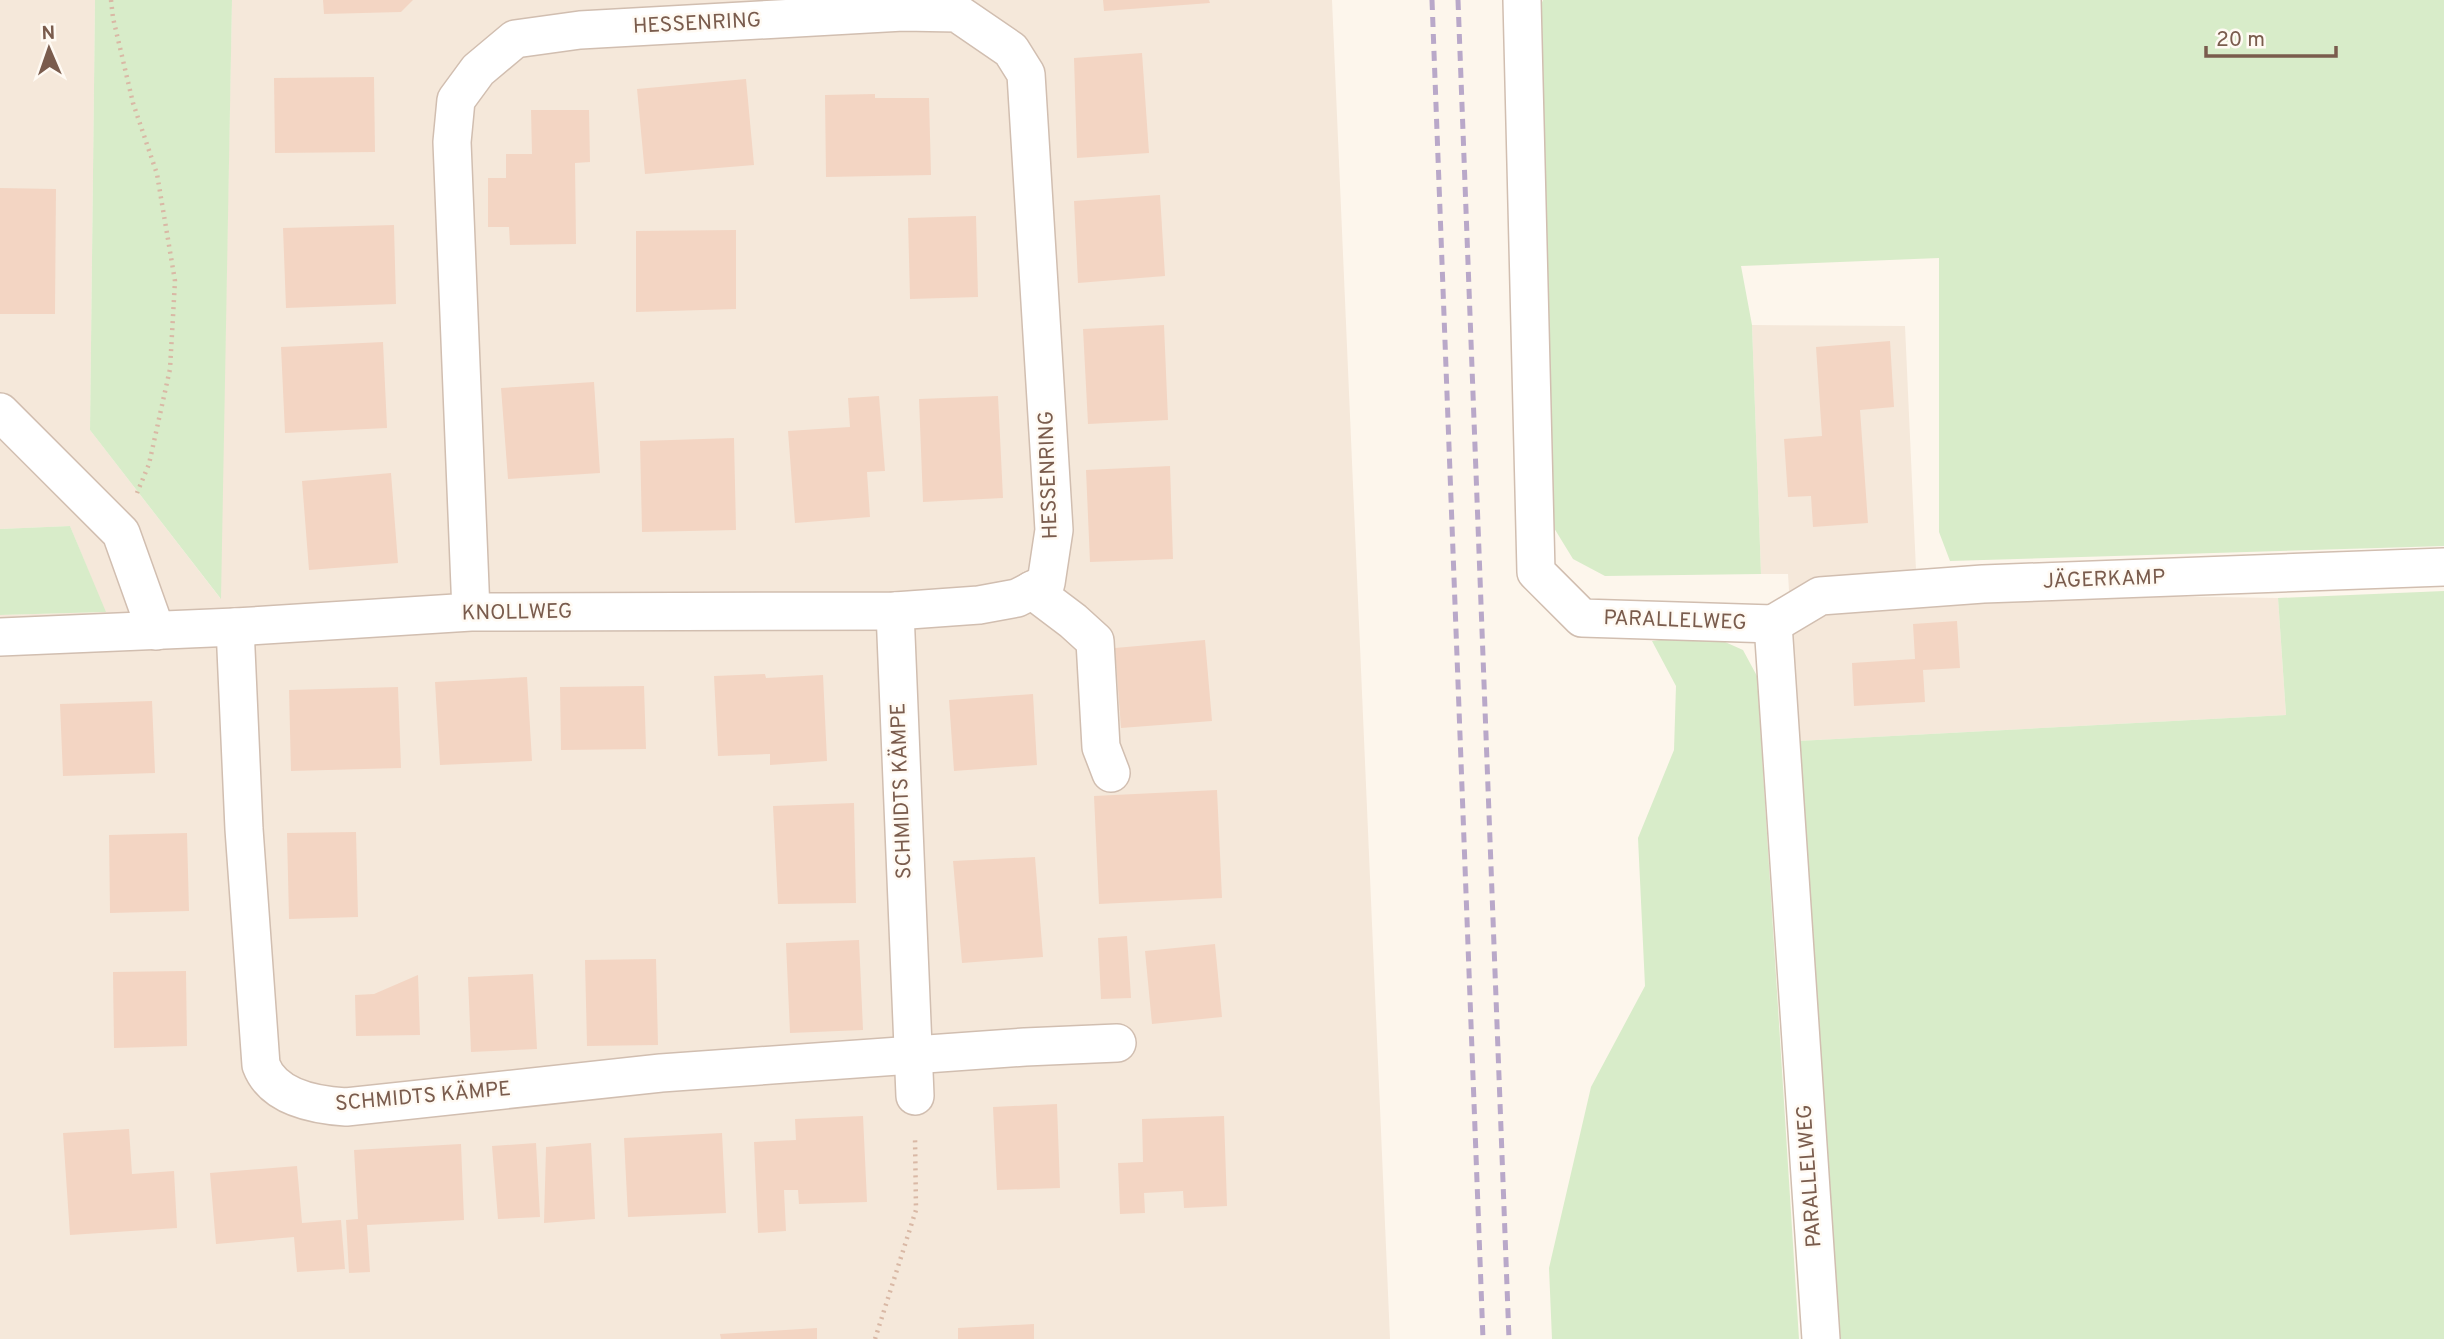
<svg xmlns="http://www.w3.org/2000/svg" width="2444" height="1339" font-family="Overpass,sans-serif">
<rect width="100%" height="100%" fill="#fdf6ec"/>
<g fill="#f5e8da">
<path d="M0,0H95L90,430L220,598L232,0H1332L1390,1339H0V615L105,612L70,526L0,529Z"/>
<path d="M1752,325L1905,326L1917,592L2278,598L2286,715L1798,741L1788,574H1761Z"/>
</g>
<g fill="#d8ecc9">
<path d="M95,0H232L221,599L90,430Z"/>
<path d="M1543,0H2444V546L1950,561L1939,532V258L1741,266L1752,325L1761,574L1605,576L1573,559L1554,528L1539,10Z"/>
<path d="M70,526L106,612L0,615V529Z"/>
<path d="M2444,591V1339H1840L1798,741L2286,715L2278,598Z"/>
<path d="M1707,634L1743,650L1757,676L1799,1339H1552L1549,1268L1591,1087L1645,986L1638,838L1674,750L1676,686L1652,641Z"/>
</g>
<g fill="#f3d5c3">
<path d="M323,0H413L401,12L324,14Z"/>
<path d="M1103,0H1209L1210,3L1104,11Z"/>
<path d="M1142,53L1149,153L1077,158L1074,58Z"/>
<path d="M374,77L375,152L275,153L274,78Z"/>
<path d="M746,79L754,165L645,174L637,89Z"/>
<path d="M875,94V98H929L931,175L826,177L825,95Z"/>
<path d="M531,110H589L590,162L575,163L576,244L510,245L509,227H488V178H506V154H532Z"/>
<path d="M0,188L56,189L55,314H0Z"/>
<path d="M1160,195L1165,276L1078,283L1074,201Z"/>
<path d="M976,216L978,297L910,299L908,218Z"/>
<path d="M394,225L396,304L286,308L283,228Z"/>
<path d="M736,230V309L636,312V231Z"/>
<path d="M1164,325L1168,420L1088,424L1083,329Z"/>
<path d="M1890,341L1894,407L1860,410L1868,523L1813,527L1811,496L1788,497L1784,439L1822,436L1816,347Z"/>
<path d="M383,342L387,428L285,433L281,347Z"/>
<path d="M594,382L600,473L508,479L501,388Z"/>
<path d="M879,396L885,471L867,472L870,517L795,523L788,431L850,427L848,398Z"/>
<path d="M998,396L1003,498L923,502L919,399Z"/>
<path d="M734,438L736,530L642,532L640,441Z"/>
<path d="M1170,466L1173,559L1090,562L1086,470Z"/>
<path d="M391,473L398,563L309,570L302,481Z"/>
<path d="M1957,621L1960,668L1923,670L1925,702L1854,706L1852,663L1915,659L1913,624Z"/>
<path d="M1205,640L1212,721L1121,728L1115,648Z"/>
<path d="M765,674L766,678L823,675L827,761L770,765V754L718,756L714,676Z"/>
<path d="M527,677L532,761L440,765L435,682Z"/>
<path d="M644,686L646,749L561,750L560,687Z"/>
<path d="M398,687L401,768L291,771L289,690Z"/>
<path d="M1033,694L1037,765L954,771L949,700Z"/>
<path d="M152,701L155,773L63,776L60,704Z"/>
<path d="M1217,790L1222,898L1099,904L1094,796Z"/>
<path d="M854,803L856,903L778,904L773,806Z"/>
<path d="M356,832L358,917L289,919L287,833Z"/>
<path d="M187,833L189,911L110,913L109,835Z"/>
<path d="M1035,857L1043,957L962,963L953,861Z"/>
<path d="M1127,936L1131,998L1101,999L1098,938Z"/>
<path d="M859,940L863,1030L790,1033L786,943Z"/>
<path d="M1215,944L1222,1017L1152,1024L1145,951Z"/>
<path d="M656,959L658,1045L587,1046L585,960Z"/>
<path d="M186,971L187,1046L114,1048L113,972Z"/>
<path d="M533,974L537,1049L471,1052L468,977Z"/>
<path d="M418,975L420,1035L356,1036L355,995L374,994Z"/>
<path d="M1057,1104L1060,1188L997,1190L993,1107Z"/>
<path d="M863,1116L867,1202L799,1204L798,1190H784L786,1231L758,1233L754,1142L796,1140L795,1119Z"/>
<path d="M1224,1116L1227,1206L1184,1208L1183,1191L1144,1193L1145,1213L1120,1214L1118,1163L1143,1162L1142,1119Z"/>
<path d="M129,1129L132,1174L174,1171L177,1228L70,1235L63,1133Z"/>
<path d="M722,1133L726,1213L628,1217L624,1138Z"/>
<path d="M536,1143L540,1217L498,1219L492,1146Z"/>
<path d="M591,1143L595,1219L544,1223L546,1147Z"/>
<path d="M461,1144L464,1220L367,1225L370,1272L349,1273L346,1220L358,1219L354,1150Z"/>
<path d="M297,1166L302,1223L341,1220L345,1269L297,1272L294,1237L216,1244L210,1173Z"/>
<path d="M1034,1324V1339H958V1328Z"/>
<path d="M817,1328V1339H721L720,1334Z"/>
</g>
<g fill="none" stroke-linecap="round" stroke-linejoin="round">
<defs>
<g id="minor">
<path d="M1522,0L1536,572L1582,618L1773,624L1821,1339"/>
<path d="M0,412L121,533L156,631"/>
<path d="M1032,590L1073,621L1095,641L1101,747L1111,773"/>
<path d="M895,611L915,1096"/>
<path d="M1773,624L1820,596L1983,584L2444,567"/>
<path d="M235,627L244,829L261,1065C273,1097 314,1105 346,1107L661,1073L1025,1047L1117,1043"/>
<path d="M0,637L235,627L471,612L895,611L979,605L1017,598L1046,583L1054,530L1026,74L1011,50L957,13L903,12L580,30L515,39L478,70L456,100L452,142L471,612"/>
</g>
</defs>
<use href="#minor" stroke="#d1beb0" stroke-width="40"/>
<g stroke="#d9b8a5" stroke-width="4.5" stroke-dasharray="2 5" stroke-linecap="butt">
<path d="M111,0L113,18L133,103L157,174L175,281L170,369L149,464L137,493"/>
<path d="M875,1339L916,1210L915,1136"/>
</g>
<use href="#minor" stroke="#fff" stroke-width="37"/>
<g stroke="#b9a8c9" stroke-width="5" stroke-dasharray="10 7" stroke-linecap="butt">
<path d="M1432,0L1483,1339"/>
<path d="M1458,0L1509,1339"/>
</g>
</g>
<g text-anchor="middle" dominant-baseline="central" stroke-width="5" stroke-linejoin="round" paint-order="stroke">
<g font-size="21" fill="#7a5c4d" stroke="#fffaf3">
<text transform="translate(697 24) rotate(-3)">HESSENRING</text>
<text transform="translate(1049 475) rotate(-92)">HESSENRING</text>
<text transform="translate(2104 580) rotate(-2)">JÄGERKAMP</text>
<text transform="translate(517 613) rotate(-1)">KNOLLWEG</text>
<text transform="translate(1675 621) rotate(2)">PARALLELWEG</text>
<text transform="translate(902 791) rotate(-92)">SCHMIDTS KÄMPE</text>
<text transform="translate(423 1097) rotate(-5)">SCHMIDTS KÄMPE</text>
<text transform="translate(1810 1176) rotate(-94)">PARALLELWEG</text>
</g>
</g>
<g transform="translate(49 49) rotate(358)" stroke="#fffaf3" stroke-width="5" paint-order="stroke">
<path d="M0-5L12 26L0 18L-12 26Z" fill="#7a5c4d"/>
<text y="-10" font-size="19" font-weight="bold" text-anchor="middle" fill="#7a5c4d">N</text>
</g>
<path d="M2206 46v10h130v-10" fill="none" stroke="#7a5c4d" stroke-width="3.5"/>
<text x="2216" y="46" font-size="21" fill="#7a5c4d" stroke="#fffaf3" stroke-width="5" paint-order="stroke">20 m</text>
</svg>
